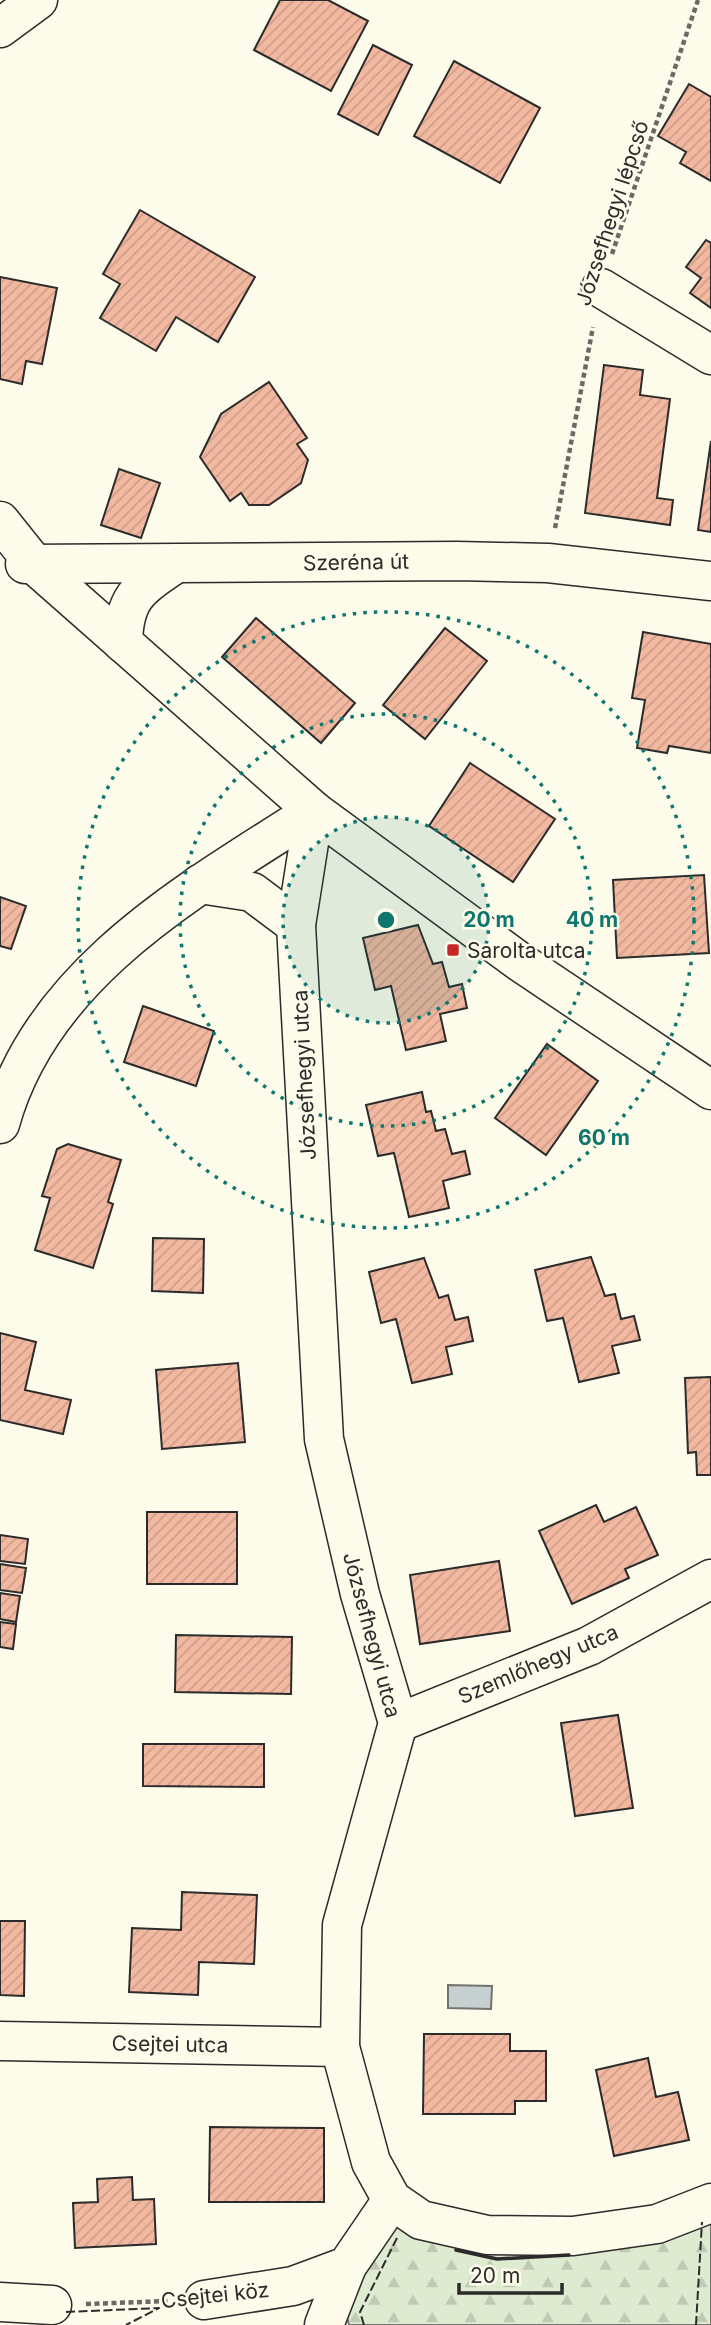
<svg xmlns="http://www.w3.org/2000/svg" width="711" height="2325" font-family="Inter,sans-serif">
<defs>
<pattern id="forest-firs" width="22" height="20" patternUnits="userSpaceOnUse" patternTransform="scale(1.75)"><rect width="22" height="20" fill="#deebd1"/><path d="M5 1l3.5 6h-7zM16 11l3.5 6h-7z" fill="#bfcab4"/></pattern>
<pattern id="building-hatch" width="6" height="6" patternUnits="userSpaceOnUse" patternTransform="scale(1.75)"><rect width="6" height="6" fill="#f2b8a0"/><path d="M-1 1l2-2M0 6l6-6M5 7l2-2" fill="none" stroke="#d09e8a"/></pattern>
</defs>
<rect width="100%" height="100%" fill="#fdfbea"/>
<path fill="url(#forest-firs)" stroke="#74746e" stroke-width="2" d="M392,2200L487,2235L711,2203V2325H349L347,2317Z"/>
<path fill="#c7d0d0" stroke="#74746e" stroke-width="2" d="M448,1985L492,1986L491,2009L448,2008Z"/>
<g fill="url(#building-hatch)" stroke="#2b2b2b" stroke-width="2">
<path d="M280,0H328L368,21L331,91L254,50Z"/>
<path d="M373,45L412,65L378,135L338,114Z"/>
<path d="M454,61L540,108L500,183L414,136Z"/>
<path d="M689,84L711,97V181L680,163L686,152L658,136Z"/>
<path d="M140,210L255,277L218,342L176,317L156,351L100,318L120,284L103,274Z"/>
<path d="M706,240L711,243V308L690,293L701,278L686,267Z"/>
<path d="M0,277L57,288L42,364L26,361L22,384L0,379Z"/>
<path d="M604,365L643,370L640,395L670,399L657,498L673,500L670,525L585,513Z"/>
<path d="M269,382L307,438L297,444L308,460L301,483L269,505H249L241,493L230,501L200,457L221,414Z"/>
<path d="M711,441V532L698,530Z"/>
<path d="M119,469L160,483L141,538L101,525Z"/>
<path d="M256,618L355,703L321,743L222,657Z"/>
<path d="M445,628L487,661L425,739L383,705Z"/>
<path d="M643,632L711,644V753L669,746L667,753L637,748L645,700L632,698Z"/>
<path d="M470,763L555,819L513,882L429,826Z"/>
<path d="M704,875L709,953L617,958L613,880Z"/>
<path d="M0,897L26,906L11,949L0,946Z"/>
<path d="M418,925L433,964L442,962L449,987L462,984L467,1008L440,1014L446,1041L406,1050L391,986L375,990L363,938Z"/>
<path d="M143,1006L214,1031L196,1086L124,1062Z"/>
<path d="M547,1044L598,1081L546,1155L495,1118Z"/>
<path d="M422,1092L426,1112L431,1111L436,1131L445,1129L452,1154L465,1151L470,1174L443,1181L449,1208L409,1217L394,1153L378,1156L366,1105Z"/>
<path d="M68,1144L121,1160L108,1202L113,1204L93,1268L35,1250L50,1198L42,1196L57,1149Z"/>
<path d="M153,1238L204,1239L203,1293L152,1291Z"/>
<path d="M591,1257L605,1296L615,1294L621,1319L634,1316L640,1340L612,1346L619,1373L579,1382L563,1318L547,1321L535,1270Z"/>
<path d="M424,1258L439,1298L448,1295L455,1320L468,1317L473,1341L446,1347L452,1374L412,1383L396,1319L381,1323L369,1272Z"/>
<path d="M0,1333L36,1342L25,1390L71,1400L63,1434L0,1420Z"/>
<path d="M238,1363L245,1442L162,1449L156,1370Z"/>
<path d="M711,1377V1475H697L696,1452L688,1453L685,1378Z"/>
<path d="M596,1505L604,1522L636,1507L658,1555L625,1569L629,1578L572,1604L539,1531Z"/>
<rect x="147" y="1512" width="90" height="72"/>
<path d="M0,1535L28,1539L25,1564L0,1561Z"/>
<path d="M499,1561L510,1631L420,1644L410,1575Z"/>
<path d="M0,1564L26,1568L22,1593L0,1590Z"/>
<path d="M0,1593L20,1596L16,1622L0,1619Z"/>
<path d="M0,1622L16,1624L13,1649L0,1647Z"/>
<path d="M176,1635L292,1637L291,1694L175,1692Z"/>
<path d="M618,1715L633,1808L575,1816L561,1723Z"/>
<path d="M143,1744H264V1787L143,1786Z"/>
<path d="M182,1892L257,1895L254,1964L199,1962L198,1995L129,1992L132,1928L181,1930Z"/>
<path d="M0,1921H25L24,1996L0,1995Z"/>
<path d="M424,2034H510V2051H546V2101H515V2114H423Z"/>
<path d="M648,2058L656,2097L678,2092L689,2140L614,2156L596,2070Z"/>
<path d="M210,2127L324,2128V2202H209Z"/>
<path d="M132,2177L133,2200L154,2199L156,2244L75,2248L73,2203L98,2202L97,2179Z"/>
</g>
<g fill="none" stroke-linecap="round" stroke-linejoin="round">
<defs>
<g id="minor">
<path d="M0,28L38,0"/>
<path d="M601,288L711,355"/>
<path d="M0,521L36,566L314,811L520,962L711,1090"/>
<path d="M25,564L457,561L548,563L711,581"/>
<path d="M123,643C124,596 140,588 175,564"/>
<path d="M314,811L296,925L324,1439L360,1594L398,1723L342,1925L340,2047L371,2162L392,2200L421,2220L487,2235L573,2236L657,2224L711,2203"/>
<path d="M200,884L252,892L296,925"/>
<path d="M0,1124C41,973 191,890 314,811"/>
<path d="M398,1723L589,1646L711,1579"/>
<path d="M0,2041L340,2047"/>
<path d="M204,2300L293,2286L347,2266L392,2200"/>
<path d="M0,2302L52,2305"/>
<path d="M324,2325L347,2266"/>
</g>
</defs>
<use href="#minor" stroke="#2b2b2b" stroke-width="41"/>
<g stroke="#6a6964" stroke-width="4.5" stroke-dasharray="5 3.5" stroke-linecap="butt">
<path d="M612,254L698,0"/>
<path d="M555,528L593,327"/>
<path d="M86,2304L169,2301"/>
</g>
<use href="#minor" stroke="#fdfbea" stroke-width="38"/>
<g stroke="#2b2b2b" stroke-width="2" stroke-dasharray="9 3.5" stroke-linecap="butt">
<path d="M66,2312L159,2308L126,2325"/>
<path d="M364,2325L360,2312L397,2238"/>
<path d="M696,2325L702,2222"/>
</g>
<path stroke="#2b2b2b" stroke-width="3.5" d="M456,2250L497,2259L569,2255"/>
</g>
<circle cx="386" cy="920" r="103" fill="#0f766e" fill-opacity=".12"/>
<g fill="none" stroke="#0f766e" stroke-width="3.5" stroke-dasharray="3.5 7">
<circle cx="386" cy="920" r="103"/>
<circle cx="386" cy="920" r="206"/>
<circle cx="386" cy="920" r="308"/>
</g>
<rect fill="#c62828" stroke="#fdfbea" stroke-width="2.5" x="446" y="943" width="14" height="14" rx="3.5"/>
<g text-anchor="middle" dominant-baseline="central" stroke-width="5" stroke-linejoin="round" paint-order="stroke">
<g font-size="21" fill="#2b2b2b" stroke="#fdfbea">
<text transform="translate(612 213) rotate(-72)">Józsefhegyi lépcső</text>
<text transform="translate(356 562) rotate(-1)">Szeréna út</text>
<text transform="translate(304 1075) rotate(-93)">Józsefhegyi utca</text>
<text transform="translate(372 1635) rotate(75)">Józsefhegyi utca</text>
<text transform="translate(538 1664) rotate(-23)">Szemlőhegy utca</text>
<text transform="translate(170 2044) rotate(1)">Csejtei utca</text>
<text transform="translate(215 2295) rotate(-6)">Csejtei köz</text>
</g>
<g font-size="21" fill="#2b2b2b" stroke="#fdfbea" text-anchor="start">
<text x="467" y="950">Sarolta utca</text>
</g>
</g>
<circle cx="386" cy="920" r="10" fill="#0f766e" stroke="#fdfbea" stroke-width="3.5"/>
<g font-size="21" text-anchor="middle" font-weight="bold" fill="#0f766e" stroke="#fdfbea" stroke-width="5" stroke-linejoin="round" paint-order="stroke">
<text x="489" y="927">20 m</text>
<text x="592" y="927">40 m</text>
<text x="604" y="1145">60 m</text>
</g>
<path d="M459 2283v10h103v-10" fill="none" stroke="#2b2b2b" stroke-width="3.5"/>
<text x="470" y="2283" font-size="21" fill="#2b2b2b" stroke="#fdfbea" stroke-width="5" paint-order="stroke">20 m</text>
</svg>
